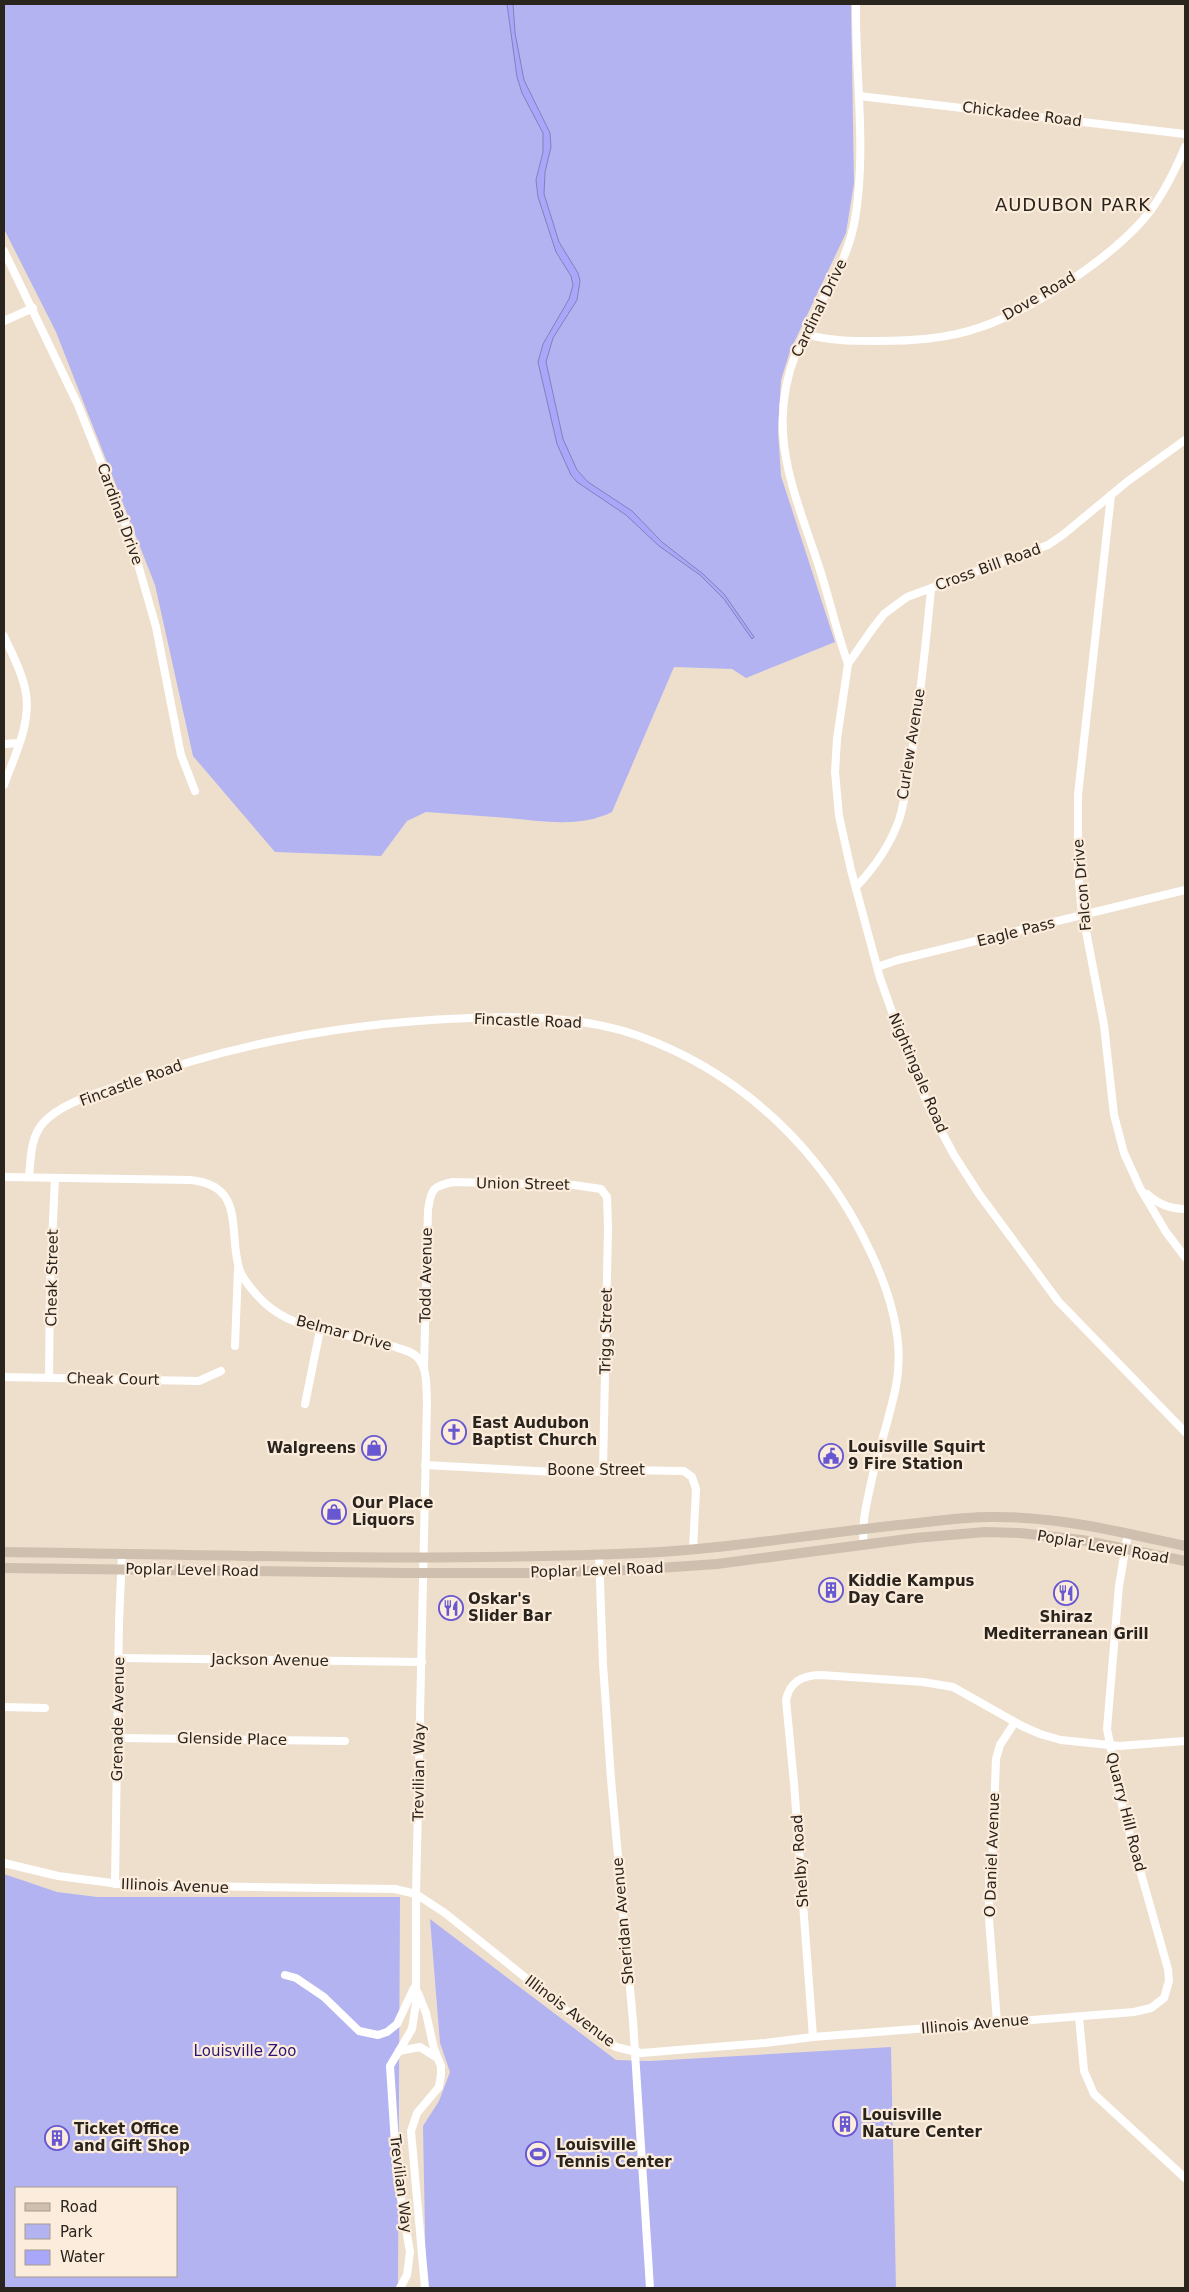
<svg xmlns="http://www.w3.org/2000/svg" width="1189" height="2292" font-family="'DejaVu Sans',sans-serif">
<rect width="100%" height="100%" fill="#eedfcd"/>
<g fill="#b3b3f2" fill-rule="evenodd">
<path d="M4,4H851L854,183L846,233L790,351L781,380L778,431L781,476L835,642L746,678L732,669L674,667L612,812C580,828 542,821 508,818C481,816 454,814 426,812L407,821L381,856L275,852L193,756L155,585L56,332L4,229Z"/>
<path d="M4,1874L57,1892L97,1897H400L398,2288H4ZM16,2188H176V2276H16Z"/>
<path d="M430,1919L616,2060L650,2061L891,2047L896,2288H426L423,2126L439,2101L450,2072L440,2043Z"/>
</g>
<path fill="#a9a7fa" stroke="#8380b8" d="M507,4H513L515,33L524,80L550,133L551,147L545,172L544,194L559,242L578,273L580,281L577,300L553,338L546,362L563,439L577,470L588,482L632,511L662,542L703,574L724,594L754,637L752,639L724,599L700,575L659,546L626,515L577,482L571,475L557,444L538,362L543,344L569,299L573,285L571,276L556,252L538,197L536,180L543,152V133L522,93L517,77Z"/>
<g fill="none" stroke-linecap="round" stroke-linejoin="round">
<g stroke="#fff" stroke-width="8">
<path d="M859,96L1185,134"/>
<path d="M4,251L78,405L129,533L156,627L181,755L195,791"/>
<path d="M4,321L33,308"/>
<path d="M805,334C829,341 852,341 876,341C911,341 948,339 981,327C1033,309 1105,262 1142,221C1161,200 1174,173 1185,147"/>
<path d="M1185,440L1128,481L1064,534L1048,545L907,597L884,614L873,628L848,664L837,739L835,772L839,816L851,870L880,978L907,1054L930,1110L954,1155L979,1194L1058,1301L1185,1432"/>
<path d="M1111,495L1078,795V867L1081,905L1104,1025L1114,1115L1124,1153L1140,1188L1166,1232L1185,1257"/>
<path d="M4,636C12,654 23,674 26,694C31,724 14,757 4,785"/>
<path d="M848,664C837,633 830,601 820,570C796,495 764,433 796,353C814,308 847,268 855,219C867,148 855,76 856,4"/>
<path d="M4,744L18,743"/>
<path d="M856,887C874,868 890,845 899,820C906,798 908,775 912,752C920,698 926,643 931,589"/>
<path d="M877,967L898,960L1185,890"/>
<path d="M4,1177L190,1180C246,1185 228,1231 239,1268C242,1280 261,1301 272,1309C307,1335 357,1333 398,1348C405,1350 413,1352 418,1358C428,1369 426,1388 427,1402L416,1894V2003L412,2029L390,2066L397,2175L410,2252L407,2275L400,2288"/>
<path d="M29,1177C31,1158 30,1137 44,1122C64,1101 100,1093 126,1083C237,1042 353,1022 471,1018C527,1016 586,1017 639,1036C744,1074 825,1153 871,1253C890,1293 905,1341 896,1386C890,1416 880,1445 873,1474C868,1498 861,1521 864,1545"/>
<path d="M1147,1194C1158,1204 1170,1209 1185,1209"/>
<path d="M235,1346L238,1269"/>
<path d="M424,1367L428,1210C431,1189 433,1186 453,1182L574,1185L601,1189L607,1197L608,1228L603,1470"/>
<path d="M4,1377L199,1381L221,1371"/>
<path d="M49,1377L50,1285L55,1178"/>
<path d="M305,1404L320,1330"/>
<path d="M425,1465L574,1473L624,1470L684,1471L692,1477L696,1489L693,1549"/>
<path d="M599,1554L603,1664L611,1779L633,2021L650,2288"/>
<path d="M119,1658L422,1662"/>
<path d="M4,1707L45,1708"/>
<path d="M118,1738L345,1741"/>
<path d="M4,1863L58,1876L127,1885L395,1889L416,1894L445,1913L597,2035L616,2047L641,2053L765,2043L813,2037L1134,2012L1151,2008L1164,1998L1169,1981L1168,1969L1123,1810L1107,1729L1119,1586L1128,1533"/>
<path d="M115,1884L119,1622L122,1554"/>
<path d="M285,1975L296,1978L324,1997L359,2031L378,2035L387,2032L397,2024L414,1988"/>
<path d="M418,1993L426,2013L434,2049L441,2066V2075L439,2087L417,2113L411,2131L425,2288"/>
<path d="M1079,2017L1084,2071L1094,2094L1185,2178"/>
<path d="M997,2022L989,1919V1876L992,1866L996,1759L1000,1745L1015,1722"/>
<path d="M813,2037L794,1783L786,1700C790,1681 803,1675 821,1675L923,1682L953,1687L1022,1726L1040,1734L1061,1740L1119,1746L1185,1741"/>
<path d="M399,2051L420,2047L436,2057"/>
</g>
<g stroke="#cebfae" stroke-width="10">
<path d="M4,1552C216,1555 429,1562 641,1553C725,1549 807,1535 890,1526C924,1523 957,1517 991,1517C1057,1516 1121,1532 1185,1546"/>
<path d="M4,1568L405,1573H528L629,1570L717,1564L915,1538L985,1532L1020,1533L1082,1540L1185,1561"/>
</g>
</g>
<defs>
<symbol id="church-ring" viewBox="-11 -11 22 22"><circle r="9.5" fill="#fcecdb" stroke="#6758d2" stroke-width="1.5"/><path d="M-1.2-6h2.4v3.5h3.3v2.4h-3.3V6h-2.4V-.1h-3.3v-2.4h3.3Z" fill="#6758d2"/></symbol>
<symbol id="shop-ring" viewBox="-11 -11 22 22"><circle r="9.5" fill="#fcecdb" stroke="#6758d2" stroke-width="1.5"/><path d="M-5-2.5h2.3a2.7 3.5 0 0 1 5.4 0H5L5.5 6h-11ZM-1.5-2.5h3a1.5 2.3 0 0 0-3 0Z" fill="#6758d2"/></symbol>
<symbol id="civic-ring" viewBox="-11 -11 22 22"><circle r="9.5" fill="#fcecdb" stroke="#6758d2" stroke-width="1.5"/><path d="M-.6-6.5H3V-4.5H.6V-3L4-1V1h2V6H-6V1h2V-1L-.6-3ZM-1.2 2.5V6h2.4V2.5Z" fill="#6758d2"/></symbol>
<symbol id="building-ring" viewBox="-11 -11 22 22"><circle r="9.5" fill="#fcecdb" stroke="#6758d2" stroke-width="1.5"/><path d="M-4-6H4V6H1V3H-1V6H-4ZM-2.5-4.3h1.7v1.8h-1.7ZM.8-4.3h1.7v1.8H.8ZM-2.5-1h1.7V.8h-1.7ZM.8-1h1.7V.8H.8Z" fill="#6758d2"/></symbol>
<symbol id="restaurant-ring" viewBox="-11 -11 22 22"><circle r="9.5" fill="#fcecdb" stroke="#6758d2" stroke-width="1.5"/><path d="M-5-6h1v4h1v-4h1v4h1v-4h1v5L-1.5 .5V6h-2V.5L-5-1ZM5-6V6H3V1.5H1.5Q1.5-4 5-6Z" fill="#6758d2"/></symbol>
<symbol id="stadium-ring" viewBox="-11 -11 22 22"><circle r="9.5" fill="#fcecdb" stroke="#6758d2" stroke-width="1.5"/><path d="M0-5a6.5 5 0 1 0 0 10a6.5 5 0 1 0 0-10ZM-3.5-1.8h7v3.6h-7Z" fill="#6758d2"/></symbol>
</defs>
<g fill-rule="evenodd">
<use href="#church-ring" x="440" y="1418" width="28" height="28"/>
<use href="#shop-ring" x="360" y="1434" width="28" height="28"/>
<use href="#civic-ring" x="817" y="1442" width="28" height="28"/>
<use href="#shop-ring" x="320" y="1498" width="28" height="28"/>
<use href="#building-ring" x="817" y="1576" width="28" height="28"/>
<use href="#restaurant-ring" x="1052" y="1579" width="28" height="28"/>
<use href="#restaurant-ring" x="437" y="1594" width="28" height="28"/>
<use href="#building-ring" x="831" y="2110" width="28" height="28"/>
<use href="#building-ring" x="43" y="2124" width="28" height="28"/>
<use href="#stadium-ring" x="524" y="2140" width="28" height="28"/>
</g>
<g text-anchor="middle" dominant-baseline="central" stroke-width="4.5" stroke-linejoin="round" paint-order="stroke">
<g font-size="15" fill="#2a241e" stroke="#fcecdb">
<text transform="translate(1022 114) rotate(7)">Chickadee Road</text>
<text transform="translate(1039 296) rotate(-30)">Dove Road</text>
<text transform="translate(819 308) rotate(-64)">Cardinal Drive</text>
<text transform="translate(120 514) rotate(70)">Cardinal Drive</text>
<text transform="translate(988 567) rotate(-20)">Cross Bill Road</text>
<text transform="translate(911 744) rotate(-81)">Curlew Avenue</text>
<text transform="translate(1082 885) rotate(-95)">Falcon Drive</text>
<text transform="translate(1016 932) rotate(-14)">Eagle Pass</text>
<text transform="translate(528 1021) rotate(2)">Fincastle Road</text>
<text transform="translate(918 1073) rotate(67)">Nightingale Road</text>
<text transform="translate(131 1083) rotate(-20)">Fincastle Road</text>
<text transform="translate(523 1184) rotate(1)">Union Street</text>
<text transform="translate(426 1275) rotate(-89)">Todd Avenue</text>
<text transform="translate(52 1278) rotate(-89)">Cheak Street</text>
<text transform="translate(606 1331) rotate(-89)">Trigg Street</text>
<text transform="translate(344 1333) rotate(15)">Belmar Drive</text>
<text transform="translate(113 1379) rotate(1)">Cheak Court</text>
<text x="596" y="1470">Boone Street</text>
<text transform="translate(1103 1547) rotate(10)">Poplar Level Road</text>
<text transform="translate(192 1570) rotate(1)">Poplar Level Road</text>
<text transform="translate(597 1570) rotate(-2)">Poplar Level Road</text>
<text transform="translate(270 1660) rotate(1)">Jackson Avenue</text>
<text transform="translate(118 1719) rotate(-89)">Grenade Avenue</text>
<text transform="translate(232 1739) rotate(1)">Glenside Place</text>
<text transform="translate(419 1772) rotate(-89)">Trevilian Way</text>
<text transform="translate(1126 1812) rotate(76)">Quarry Hill Road</text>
<text transform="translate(992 1855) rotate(-88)">O Daniel Avenue</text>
<text transform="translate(800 1861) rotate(-94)">Shelby Road</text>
<text transform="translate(175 1886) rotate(2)">Illinois Avenue</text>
<text transform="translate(623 1921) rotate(-95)">Sheridan Avenue</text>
<text transform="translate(570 2011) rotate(37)">Illinois Avenue</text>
<text transform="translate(975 2024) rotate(-5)">Illinois Avenue</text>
<text transform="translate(401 2184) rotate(83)">Trevilian Way</text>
</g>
<g font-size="15" font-weight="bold" fill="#2a241e" stroke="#fcecdb" text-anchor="start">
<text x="472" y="1423">East Audubon<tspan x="472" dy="17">Baptist Church</tspan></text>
<text x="848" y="1447">Louisville Squirt<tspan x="848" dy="17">9 Fire Station</tspan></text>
<text x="356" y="1448" text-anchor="end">Walgreens</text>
<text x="352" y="1503">Our Place<tspan x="352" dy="17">Liquors</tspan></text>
<text x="848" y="1581">Kiddie Kampus<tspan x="848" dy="17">Day Care</tspan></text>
<text x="468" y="1599">Oskar's<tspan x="468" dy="17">Slider Bar</tspan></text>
<text x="1066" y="1617" text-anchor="middle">Shiraz<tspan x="1066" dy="17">Mediterranean Grill</tspan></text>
<text x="862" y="2115">Louisville<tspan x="862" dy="17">Nature Center</tspan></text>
<text x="74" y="2129">Ticket Office<tspan x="74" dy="17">and Gift Shop</tspan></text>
<text x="556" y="2145">Louisville<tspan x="556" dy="17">Tennis Center</tspan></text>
</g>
<g font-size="15" fill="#2c1573" stroke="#fcecdb">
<text x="245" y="2051">Louisville Zoo</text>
</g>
<g font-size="18" letter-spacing="1" fill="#2a241e" stroke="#fcecdb">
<text x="1073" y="204">AUDUBON PARK</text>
</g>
</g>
<rect width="1189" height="2292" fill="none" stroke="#2a241e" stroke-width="10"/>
<rect x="15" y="2187" width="162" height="90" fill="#fcecdb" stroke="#a89c8f"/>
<rect x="25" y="2203" width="25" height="8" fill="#cebfae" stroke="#a89c8f"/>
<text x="60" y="2212" font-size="15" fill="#2a241e">Road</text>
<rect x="25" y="2224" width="25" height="15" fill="#b3b3f2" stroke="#a89c8f"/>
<text x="60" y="2237" font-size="15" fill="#2a241e">Park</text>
<rect x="25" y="2250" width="25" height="15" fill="#a9a7fa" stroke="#a89c8f"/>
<text x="60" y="2262" font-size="15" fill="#2a241e">Water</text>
</svg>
